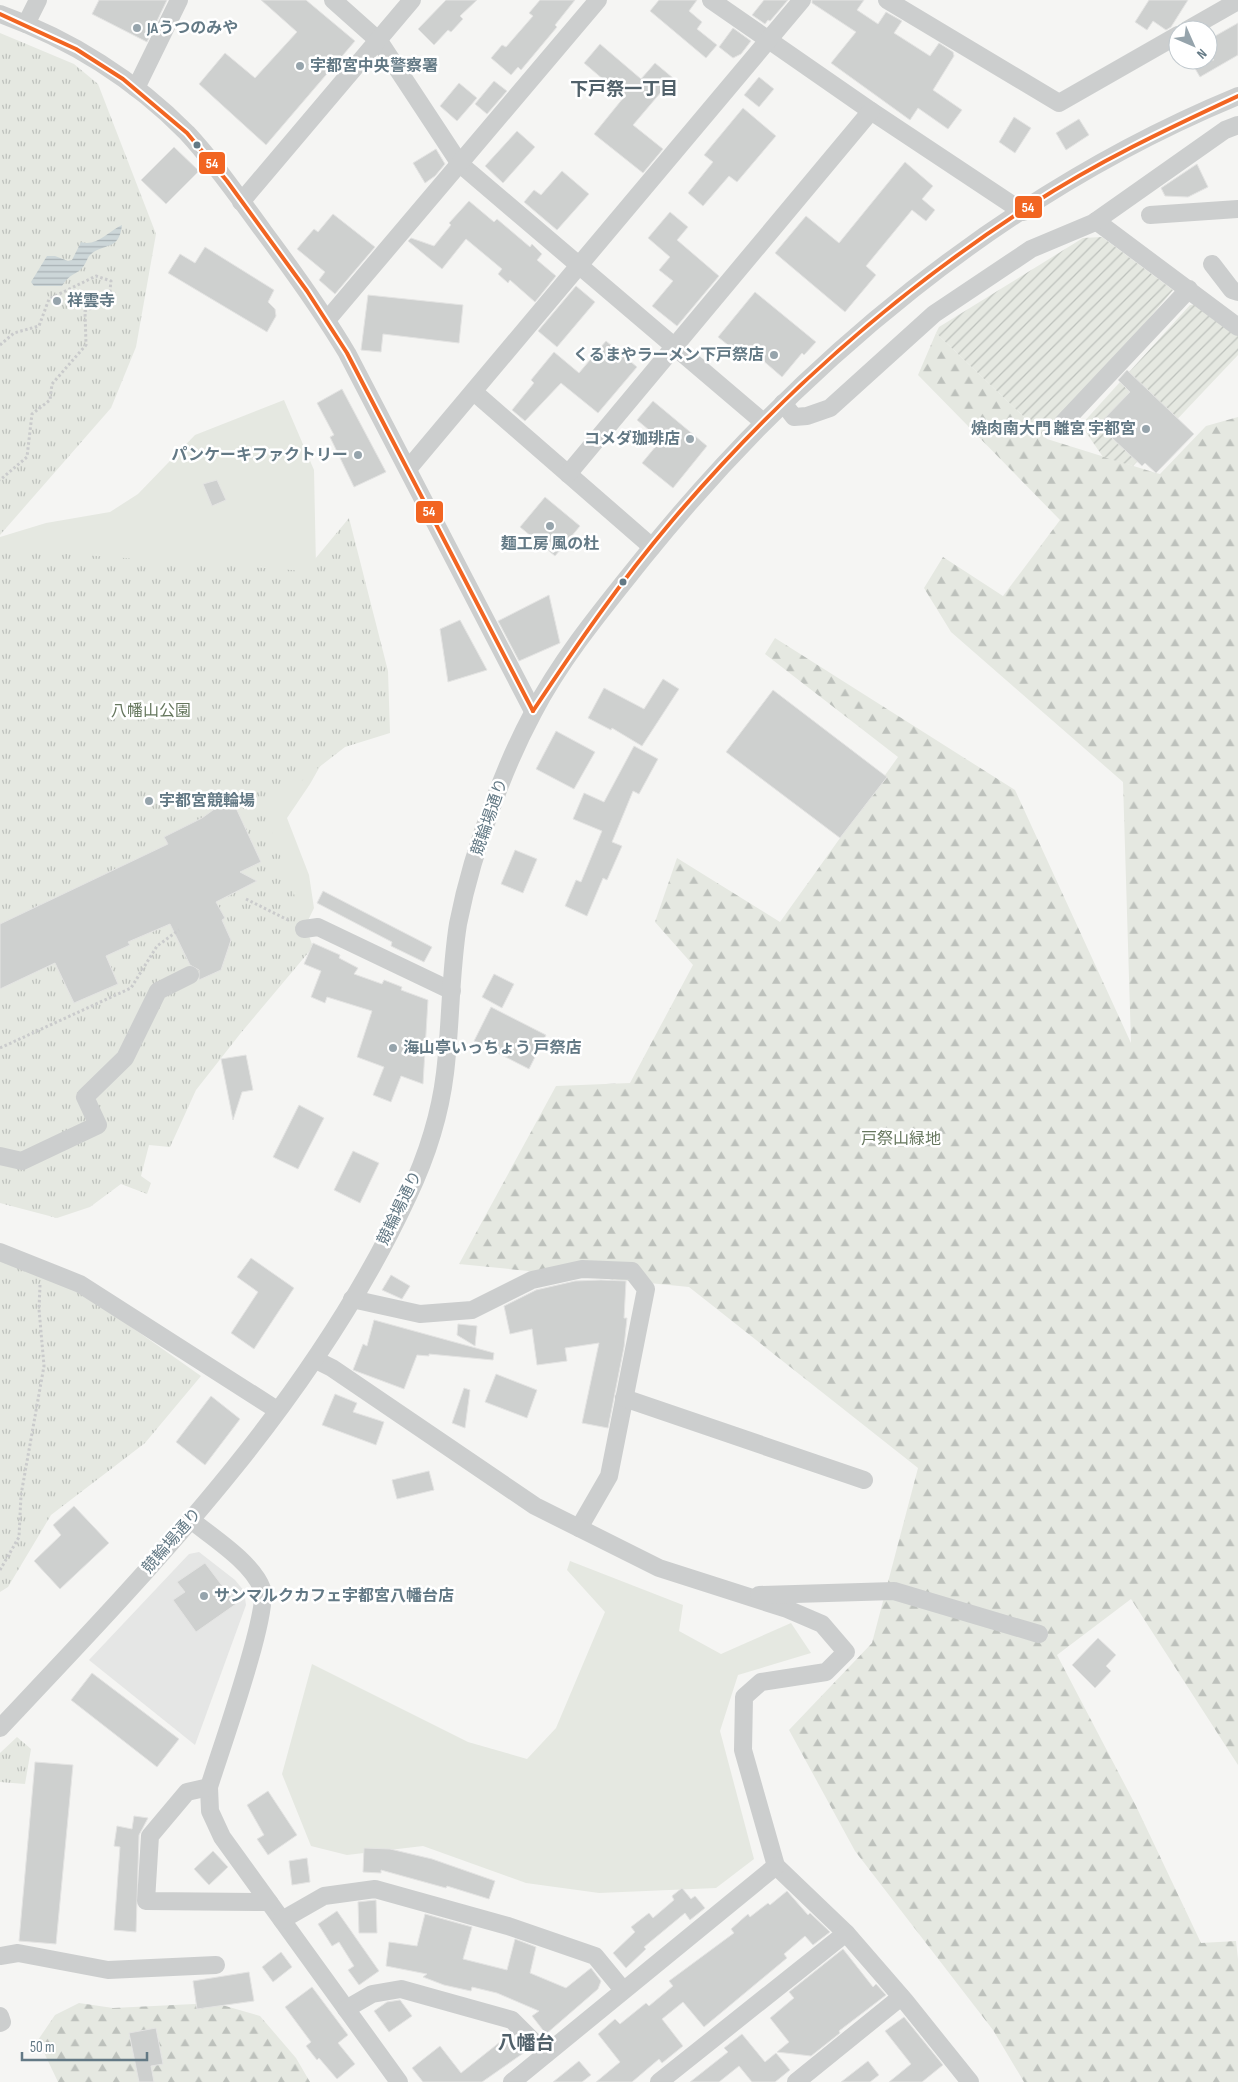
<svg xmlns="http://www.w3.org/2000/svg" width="1238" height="2082" font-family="'Sofia Sans Condensed','Noto Sans JP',sans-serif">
<defs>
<pattern id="forest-firs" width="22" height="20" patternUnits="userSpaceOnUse" patternTransform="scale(1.25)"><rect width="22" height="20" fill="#e5e8e1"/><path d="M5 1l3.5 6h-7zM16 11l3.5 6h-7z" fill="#bdc1bc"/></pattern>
<pattern id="park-tufts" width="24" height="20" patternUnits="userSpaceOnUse" patternTransform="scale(1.25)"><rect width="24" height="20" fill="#e5e8e1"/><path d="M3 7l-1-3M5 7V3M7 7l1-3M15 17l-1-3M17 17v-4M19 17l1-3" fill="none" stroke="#bdc1bc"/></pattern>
<pattern id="garden-furrows" width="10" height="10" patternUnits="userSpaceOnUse" patternTransform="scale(1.25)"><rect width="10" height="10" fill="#e5e8e1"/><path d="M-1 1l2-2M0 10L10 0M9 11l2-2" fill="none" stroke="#bdc1bc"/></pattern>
<pattern id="water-rules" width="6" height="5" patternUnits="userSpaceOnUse" patternTransform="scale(1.25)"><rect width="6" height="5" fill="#ccd6d8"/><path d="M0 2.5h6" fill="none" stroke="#a9b2b5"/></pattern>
</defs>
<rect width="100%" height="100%" fill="#f5f5f3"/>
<path fill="#e5e6e5" d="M199,1552L235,1580L244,1591L246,1605L195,1745L89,1660L189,1554Z"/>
<g fill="#e5e8e1">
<path d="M284,400L314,470L316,567L336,738L310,784L287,818L309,875L314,908L297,943L0,1181V537L46,523L110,512L138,494L195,435Z"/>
<path d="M570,1561L683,1605L679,1631L721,1654L791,1623L811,1653L738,1675L720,1731L754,1859L716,1888L599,1893L526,1883L423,1846L347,1855L311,1846L282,1774L312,1664L468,1742L527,1759L556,1728L605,1612L567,1570Z"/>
</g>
<g fill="url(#forest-firs)">
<path d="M936,333L1047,439L1156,473L1160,474L1206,426L1238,417V1765L1131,1599L1057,1655L1136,1806L1201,1943L1236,1941L1238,1959V2082H1024L993,2030L855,1851L789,1730L872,1643L918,1468L689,1287L459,1264L556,1086L630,1083L693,965L655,922L677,858L780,922L898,757L765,654L775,638L1015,790L1131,1043L1123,782L951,632L924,588L943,557L1003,596L1060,520L918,375Z"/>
<path d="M79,2003L113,2008L215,2003L260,2016L296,2058L310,2082H58L38,2040L55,2015Z"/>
</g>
<g fill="url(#park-tufts)">
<path d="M0,33L74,64L98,84L156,234L136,347L111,408L0,535Z"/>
<path d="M349,518L388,671L390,733L345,747L264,810L313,947L240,1034L196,1090L170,1147L149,1145L141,1176L151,1183L147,1194L121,1184L90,1207L57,1218L0,1203V549L305,571Z"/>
<path d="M0,1258L73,1286L201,1376L145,1443L51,1515L8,1587L0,1592Z"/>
<path d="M17,1737L31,1749L25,1784L0,1782V1753Z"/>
</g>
<g fill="url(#garden-furrows)">
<path d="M1102,237L1173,290L1131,340L1043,435L936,333L939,327L1083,238Z"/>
<path d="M1198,304L1238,335V355L1133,466L1103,457L1081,425L1190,305Z"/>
</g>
<path fill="url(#water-rules)" d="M122,225C119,252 104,242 90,255C87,258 86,264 82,268C77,274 69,274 62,286H34L31,282L47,256H55L68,261L72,260L81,242C96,247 109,231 122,225Z"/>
<g fill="#ced0cf" stroke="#e4e4e3">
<path d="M99,0H167L147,42L92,14Z"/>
<path d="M261,0H306L355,41L266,145L199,84L225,53L255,78L297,32Z"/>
<path d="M446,0H477L460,16L463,19L451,32L448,30L434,45L418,29Z"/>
<path d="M540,0H575L555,25L557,27L521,70L518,67L511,75L491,58L502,45L506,47L533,16L529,13Z"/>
<path d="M659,0H697L689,11L702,22L697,29L717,45L706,58L650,11Z"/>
<path d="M764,0H788L770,21L768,20L765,24L752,15Z"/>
<path d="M812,0H864L857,10L878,24L886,12L902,21L894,33L930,56L939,43L953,52L954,56L933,90L962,110L948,129L918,108L910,120L831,63L856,32L812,3Z"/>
<path d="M1149,0H1188L1171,27L1166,30L1153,21L1147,30L1135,22Z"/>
<path d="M1238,23V55L1200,77L1190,60H1214L1208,56V40Z"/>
<path d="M733,28L751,41L741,54L733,58L719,47Z"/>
<path d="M600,44L641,79L655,63L673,78L633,125L663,149L643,173L594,134L624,97L584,63Z"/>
<path d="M759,77L774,89L759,107L744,95Z"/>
<path d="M494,81L507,91L487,114L475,104Z"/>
<path d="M459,83L477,98L457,121L440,106Z"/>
<path d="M743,108L776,136L737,182L729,176L703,206L688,193L713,162L704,155Z"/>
<path d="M1014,117L1031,128L1015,153L999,142Z"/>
<path d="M1079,119L1089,135L1066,150L1056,133Z"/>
<path d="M517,131L535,147L503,183L485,166Z"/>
<path d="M174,147L199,171L166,204L141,180Z"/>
<path d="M436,149L445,164L435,176L425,183L413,163Z"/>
<path d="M905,162L933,186L922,199L935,210L926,221L912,210L866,266L876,275L845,312L775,253L806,216L839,243Z"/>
<path d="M1197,164L1208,187L1188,197L1165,196L1161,188Z"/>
<path d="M562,171L589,194L557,230L524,202L534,190L541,195Z"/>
<path d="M469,201L494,222L497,219L530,247L532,244L542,254L537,260L556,276L535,302L510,280L508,283L498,274L502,269L466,239L442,269L408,241L411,238L434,246L451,225L449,223Z"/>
<path d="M670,212L688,227L677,240L719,276L677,326L652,306L673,281L659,270L670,257L648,238Z"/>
<path d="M333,214L375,247L335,294L319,280L325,272L297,249L314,229L318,232Z"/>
<path d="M205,247L274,290L268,302L275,309L276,316L267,332L168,273L180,254L195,263Z"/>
<path d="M576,286L595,302L557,347L538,331Z"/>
<path d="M755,292L816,342L804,355L802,353L782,377L745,345L738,353L718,337Z"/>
<path d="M368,295L463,305L459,343L383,334L381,352L361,350Z"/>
<path d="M606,341L637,367L598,413L561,383L525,421L512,410L534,383L531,380L554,352L579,373Z"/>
<path d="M1127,370L1194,434L1156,473L1145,463L1142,466L1098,425L1130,392L1118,380Z"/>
<path d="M342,389L386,472L354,487L330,437L334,435L317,403Z"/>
<path d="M653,401L707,446L673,488L642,463L661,440L637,420Z"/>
<path d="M217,480L226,500L212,506L203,484Z"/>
<path d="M545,497L580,526L555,556L520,527Z"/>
<path d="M549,595L560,643L519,661L498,621Z"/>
<path d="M460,620L487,670L448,682L440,629Z"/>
<path d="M663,679L679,689L642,746L612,728L611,730L588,718L604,688L644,709Z"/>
<path d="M773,690L887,777L840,838L726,752Z"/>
<path d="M556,731L595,752L574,789L536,769Z"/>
<path d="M634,746L658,759L639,794L633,791L612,842L622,846L607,880L603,878L587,916L565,906L576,880L581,882L602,831L573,819L584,793L604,802Z"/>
<path d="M231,797L261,862L240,872L257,881L216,902L225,918L222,920L231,940L221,970L199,980V970L190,965L170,924L128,942L130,945L106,956L118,984L74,1003L55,963L0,989V924L168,844L164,837L202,818Z"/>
<path d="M515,850L537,859L523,893L501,884Z"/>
<path d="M323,891L432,947L424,962L391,946L392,942L317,903Z"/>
<path d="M313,943L340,955L339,958L358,968L354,974L382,984L384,980L402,987L401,990L428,1000L423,1084L401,1076L391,1102L373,1095L384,1067L357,1057L372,1011L327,997L325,1003L311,997L321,971L304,964Z"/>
<path d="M494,974L514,984L502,1008L482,997Z"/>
<path d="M491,1007L546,1035L529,1069L474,1041Z"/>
<path d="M246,1055L253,1090L242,1092L233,1120L221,1059Z"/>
<path d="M299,1105L324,1118L298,1169L273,1157Z"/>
<path d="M353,1151L379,1163L360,1203L334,1190Z"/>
<path d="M251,1258L294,1288L254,1349L231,1333L258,1292L237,1277Z"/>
<path d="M391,1275L410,1286L402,1299L382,1290Z"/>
<path d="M601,1280L626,1281L624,1318H627L624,1347L608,1428L582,1423L599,1343L565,1348L567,1361L537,1365L532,1329L510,1334L504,1306L536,1290L575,1281Z"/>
<path d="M374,1320L494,1353L493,1360L429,1354V1356L417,1355L404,1389L353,1370L363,1344L367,1346Z"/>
<path d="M458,1324L477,1326L475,1346L457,1335Z"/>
<path d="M496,1374L537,1390L527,1418L485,1402Z"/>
<path d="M464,1388L470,1390L465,1428L452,1423Z"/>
<path d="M335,1394L357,1403L353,1412L384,1422L376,1445L322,1425Z"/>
<path d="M211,1396L240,1419L205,1465L176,1442Z"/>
<path d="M429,1471L434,1490L397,1499L392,1480Z"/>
<path d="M74,1506L109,1543L60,1589L34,1561L61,1535L53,1525Z"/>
<path d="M205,1563L236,1604L196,1632L173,1600L185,1592L177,1582Z"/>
<path d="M1098,1638L1116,1655L1106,1666L1111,1671L1095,1688L1072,1665Z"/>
<path d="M92,1673L179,1739L157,1767L71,1700Z"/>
<path d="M35,1762L73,1765L56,1944L19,1941Z"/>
<path d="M268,1791L297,1835L268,1855L257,1839L264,1835L247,1805Z"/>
<path d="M134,1816L148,1818L139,1835L136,1932L114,1930L120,1847L114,1846L117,1826L132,1829Z"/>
<path d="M364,1848L390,1849L432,1859L495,1881L489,1899L447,1886L446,1888L381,1870V1873L363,1872Z"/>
<path d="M213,1851L228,1867L209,1885L194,1869Z"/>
<path d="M307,1858L310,1882L292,1885L289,1861Z"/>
<path d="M682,1888L691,1899L695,1896L705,1908L690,1920L685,1913L644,1947L646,1949L626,1968L613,1953L635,1932L631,1927L649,1913L653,1918L674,1900L672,1896Z"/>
<path d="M787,1891L808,1915L810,1913L830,1932L813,1945L805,1936L784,1954L787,1958L704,2027L683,2002L662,2019L683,2046L662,2063L659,2059L632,2082H596L620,2062L598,2034L615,2019L620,2024L646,2003L649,2006L673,1986L669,1981L734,1933L731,1929L748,1914L750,1917L768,1903L770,1905Z"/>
<path d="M376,1900L377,1933H359L358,1902Z"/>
<path d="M337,1911L379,1971L359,1985L348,1970L354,1966L339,1942L332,1946L318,1924Z"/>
<path d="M425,1914L472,1927L463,1959L507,1970L515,1939L536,1947L530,1973L566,1988L591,1968L601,1981L598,1989L546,2034L532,2016L539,2011L497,1993L472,1987L471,1991L444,1985L423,1977L427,1974L386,1966L389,1942L417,1946Z"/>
<path d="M843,1949L873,1987L876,1984L886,1995L839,2031L840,2033L811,2056L777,2052L789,2042L770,2018L794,1998L789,1992Z"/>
<path d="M281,1952L292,1967L273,1982L262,1967Z"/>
<path d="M249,1972L254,2001L197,2009L193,1981Z"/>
<path d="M312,1987L348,2035L338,2043L355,2064L337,2079L319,2058L317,2060L306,2046L311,2042L285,2007Z"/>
<path d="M400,2000L412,2016L389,2032L374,2011L387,2002Z"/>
<path d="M904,2017L943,2065L922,2082H889L911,2064L885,2031Z"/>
<path d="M156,2028L163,2064L151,2066L154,2082H139L129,2033Z"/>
<path d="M510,2034L525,2052L482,2082H423L412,2068L440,2046L461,2073Z"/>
<path d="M742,2034L765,2062L776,2053L790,2070L775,2082H752L739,2066L719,2082H690L728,2052L724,2048Z"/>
<path d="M579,2061L591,2075L582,2082H553Z"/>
<path d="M868,2061L879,2075L870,2082H841Z"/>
</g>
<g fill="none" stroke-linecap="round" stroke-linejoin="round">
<g stroke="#cacbcc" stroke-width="3" stroke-dasharray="2.5 2.5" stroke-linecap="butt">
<path d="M0,345L14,333L39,326L49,299L96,276L111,281L109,300L85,311L86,345L52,384L50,400L32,414L27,457L0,480"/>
<path d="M246,899L290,921"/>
<path d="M0,1048L131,988L157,946L179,930"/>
<path d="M0,1570L19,1537L21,1495L44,1366L39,1309L40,1285"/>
</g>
<g stroke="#cccece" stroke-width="18">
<path d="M333,0L379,41L460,164L763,422"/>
<path d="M711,0L871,111L1023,212"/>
<path d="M887,0L1059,103L1178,35"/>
<path d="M0,14C70,39 135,80 187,133C215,163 239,198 264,232C293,271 322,311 347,353L533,711"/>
<path d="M26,24L38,0"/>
<path d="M1187,30L1238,1"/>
<path d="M136,88L179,0"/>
<path d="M241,202L412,0"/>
<path d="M1150,215L1238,209"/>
<path d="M1096,221L1238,327"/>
<path d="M1212,264L1232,290L1238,292"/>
<path d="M327,320L598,0"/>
<path d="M474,392L652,547"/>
<path d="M783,403L794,417L807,416L830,408L934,314L1031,249L1093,223L1225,130L1238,125"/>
<path d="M1063,423L1189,289"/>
<path d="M408,469L802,0"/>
<path d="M568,474L871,111"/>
<path d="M304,929L318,927L452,991"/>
<path d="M0,1156L22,1161L98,1125L85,1097L125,1058L158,991L190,975"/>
<path d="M0,1252L80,1284L277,1410"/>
<path d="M352,1299L420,1314L472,1310L532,1280L582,1269L632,1271L646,1289L609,1476L579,1528"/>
<path d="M316,1360L332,1368L535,1506L659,1568L787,1609L822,1624L846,1652L826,1672L761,1682L744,1697L743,1750L776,1866L846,1933L905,2001L970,2082"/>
<path d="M624,1398L864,1480"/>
<path d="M191,1520C212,1537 253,1563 262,1589C270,1612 219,1754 209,1787L210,1811L222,1837L399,2082"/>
<path d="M759,1595L894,1591L1039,1634"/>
<path d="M0,1728C153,1566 313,1401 408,1196C426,1158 440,1115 445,1073C451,1024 450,974 458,924C466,883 479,840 494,801C505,771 518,741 533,713C562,657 605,606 644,557C801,362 1005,192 1238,96"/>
<path d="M209,1787L187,1792L150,1836L146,1901L269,1902"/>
<path d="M282,1920L324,1896L375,1889L508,1926L595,1956L623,1990"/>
<path d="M0,1956L18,1953L108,1970L216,1965"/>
<path d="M346,2009L372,1994L401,1989L512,2020L546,2054"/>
<path d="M0,2016L2,2022L0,2023"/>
<path d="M512,2082L776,1866"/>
<path d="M659,2082L846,1933"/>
<path d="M796,2082L901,1997"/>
</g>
<defs>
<g id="bus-1">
<path d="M0,14L76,49L123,79L187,133L227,181L307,291L347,353L533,711"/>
<path d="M533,711C576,646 620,582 671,522C774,400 897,291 1031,205C1097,162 1167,129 1238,96"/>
</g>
</defs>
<use href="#bus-1" stroke="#fff" stroke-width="8"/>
<use href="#bus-1" stroke="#f26522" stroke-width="4"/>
</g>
<g fill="#96a4ac" stroke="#fff" stroke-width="2">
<circle cx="137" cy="28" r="5"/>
<circle cx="300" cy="66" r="5"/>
<circle cx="57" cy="301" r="5"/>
<circle cx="774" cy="355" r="5"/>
<circle cx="1146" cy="429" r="5"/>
<circle cx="690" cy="439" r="5"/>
<circle cx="358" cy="455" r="5"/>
<circle cx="550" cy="526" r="5"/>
<circle cx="149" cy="801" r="5"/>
<circle cx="393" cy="1048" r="5"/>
<circle cx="204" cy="1596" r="5"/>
</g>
<g fill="#637985" stroke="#fff" stroke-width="2">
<circle cx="197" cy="145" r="4.5"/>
<circle cx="623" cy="582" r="4.5"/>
</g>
<g text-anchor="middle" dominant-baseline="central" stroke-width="5" stroke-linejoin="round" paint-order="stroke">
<g font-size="16" font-weight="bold" fill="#637985" stroke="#fff" text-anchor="start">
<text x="147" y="28">JAうつのみや</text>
<text x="310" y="66">宇都宮中央警察署</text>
<text x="67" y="301">祥雲寺</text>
<text x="764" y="355" text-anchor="end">くるまやラーメン下戸祭店</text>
<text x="1136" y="429" text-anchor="end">焼肉南大門 離宮 宇都宮</text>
<text x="680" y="439" text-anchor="end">コメダ珈琲店</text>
<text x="348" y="455" text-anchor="end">パンケーキファクトリー</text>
<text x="550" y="544" text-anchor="middle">麺工房 風の杜</text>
<text x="159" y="801">宇都宮競輪場</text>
<text x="403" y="1048">海山亭いっちょう 戸祭店</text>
<text x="214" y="1596">サンマルクカフェ宇都宮八幡台店</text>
</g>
<g font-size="16" fill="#66775e" stroke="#fff">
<text x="151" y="711">八幡山公園</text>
<text x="901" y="1139">戸祭山緑地</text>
</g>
<g font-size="16" fill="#637985" stroke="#fff">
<text transform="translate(490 817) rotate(-71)">競輪場通り</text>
<text transform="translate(400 1208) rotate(-64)">競輪場通り</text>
<text transform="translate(172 1541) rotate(-49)">競輪場通り</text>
</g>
<g font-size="18" font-weight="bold" fill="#51616a" stroke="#fff">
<text x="624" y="89">下戸祭一丁目</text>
</g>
<g font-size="19" font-weight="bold" fill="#51616a" stroke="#fff">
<text x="526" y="2043">八幡台</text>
</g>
</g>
<g stroke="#fff" stroke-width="2">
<rect x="198" y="151" width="28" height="24" rx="5" fill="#f26522"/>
<rect x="1014" y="195" width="29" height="24" rx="5" fill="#f26522"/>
<rect x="415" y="500" width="29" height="24" rx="5" fill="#f26522"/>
</g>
<g font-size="14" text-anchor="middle" font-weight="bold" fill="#fff">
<text x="212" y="168">54</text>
<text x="1028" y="212">54</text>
<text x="429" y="516">54</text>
</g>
<g transform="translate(1193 45) rotate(135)"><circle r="24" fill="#ffffff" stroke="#c1c9ce"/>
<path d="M0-4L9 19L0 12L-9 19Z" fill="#96a4ac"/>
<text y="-8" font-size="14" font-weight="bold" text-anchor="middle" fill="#637985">N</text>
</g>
<path d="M22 2052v8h125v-8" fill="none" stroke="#637985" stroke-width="2.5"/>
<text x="30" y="2052" font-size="15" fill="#637985" stroke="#ffffff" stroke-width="4" paint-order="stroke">50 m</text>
</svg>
